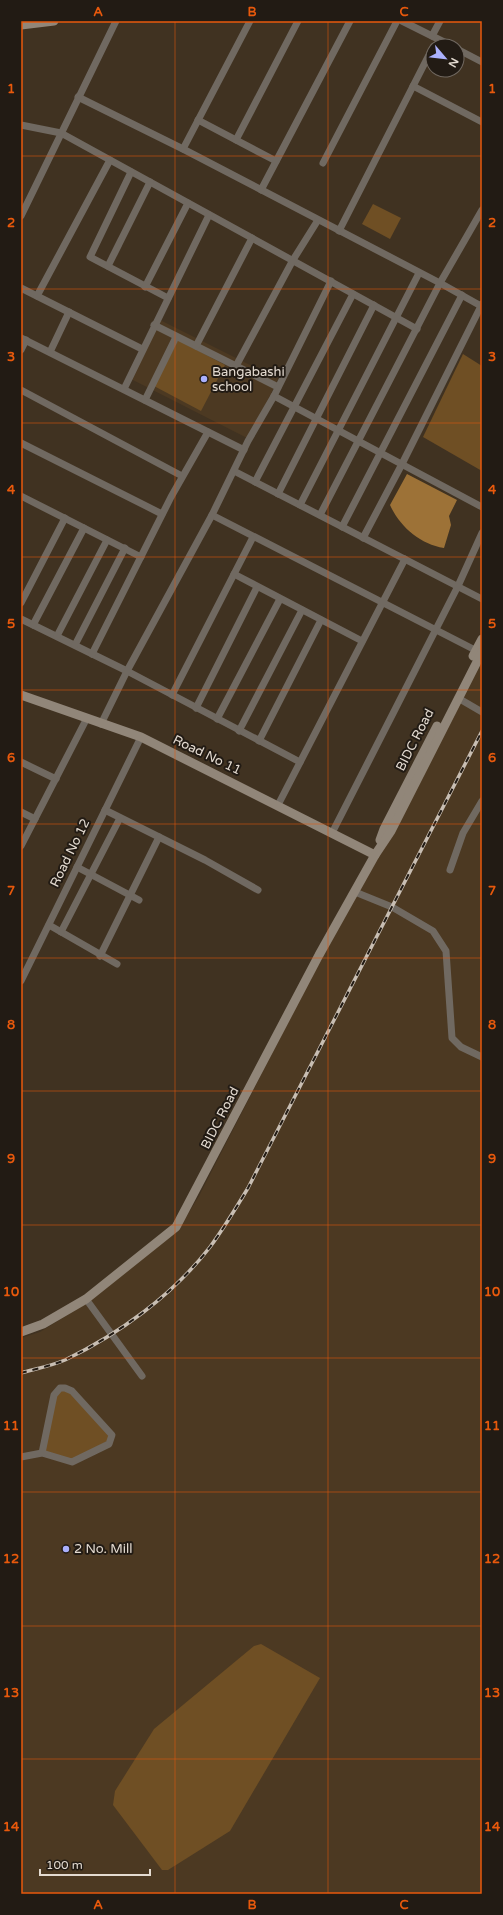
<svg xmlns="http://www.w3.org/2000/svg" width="503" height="1915" font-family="'Varela Round',sans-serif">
<rect width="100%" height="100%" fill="#403221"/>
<g fill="#4c3922">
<path d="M160,320L278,379L249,439L131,379Z"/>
<path d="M482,652V1894H21V1338L40,1332L90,1301L180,1227L199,1196L355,892Z"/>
</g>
<g fill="#6f4f24">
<path d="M373,204L401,218L390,239L362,224Z"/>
<path d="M178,340L225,365L201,411L154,386Z"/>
<path d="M463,354L482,366V471L423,437Z"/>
<path d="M65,1388L112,1438L75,1461L42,1453L54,1395Z"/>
<path d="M261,1644L320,1678L230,1831L168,1870H162L113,1805L115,1791L154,1729L254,1646Z"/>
</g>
<path fill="#9d7237" d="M407,474L457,500L449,516L451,525L444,548C420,544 400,527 390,505Z"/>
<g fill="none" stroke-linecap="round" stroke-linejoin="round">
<g stroke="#706961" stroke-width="7">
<path d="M402,21L452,46"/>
<path d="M432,36L440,21"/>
<path d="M457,49L482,62"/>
<path d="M413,86L482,122"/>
<path d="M78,97L183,149L440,283L481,306"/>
<path d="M198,120L276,161"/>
<path d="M21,125L61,133L417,329"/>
<path d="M236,140L298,21"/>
<path d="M183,149L250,21"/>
<path d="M323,163L397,21"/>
<path d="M131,172L90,257L168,298"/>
<path d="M261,190L350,21"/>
<path d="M21,216L116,21"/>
<path d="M339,231L433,47"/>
<path d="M108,266L150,182"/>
<path d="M145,287L188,203"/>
<path d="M21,288L142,349"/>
<path d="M37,296L110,160"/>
<path d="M154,325L278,387"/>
<path d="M21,338L244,450"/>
<path d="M196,346L252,238"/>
<path d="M21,350L26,340"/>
<path d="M50,352L69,312"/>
<path d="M236,366L293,260L318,220"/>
<path d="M124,389L209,215"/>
<path d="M21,390L182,476"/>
<path d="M274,396L482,507"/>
<path d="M145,400L176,337"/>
<path d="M21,443L162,514"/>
<path d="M234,471L482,599"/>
<path d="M255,482L353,294"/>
<path d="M278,494L374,305"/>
<path d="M21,496L141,557"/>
<path d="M300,505L419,273"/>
<path d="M212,515L479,652"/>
<path d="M320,515L440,283L482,210"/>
<path d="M342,527L462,295"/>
<path d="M363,538L402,464L482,304"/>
<path d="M234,574L362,641"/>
<path d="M21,603L65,518"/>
<path d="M21,619L127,671L300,762"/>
<path d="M33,625L84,528"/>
<path d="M57,636L107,540"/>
<path d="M75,645L125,548"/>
<path d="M92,654L171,497L208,432"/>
<path d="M172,695L252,539"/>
<path d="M458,698L482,712"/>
<path d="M196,708L257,587"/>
<path d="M217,719L280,599"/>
<path d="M101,724L127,671L212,515L248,441L274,396L331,281"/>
<path d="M239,731L302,610"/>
<path d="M259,741L321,620"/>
<path d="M21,762L56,779"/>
<path d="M278,805L405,559"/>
<path d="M105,810L205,860L258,890"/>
<path d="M21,812L35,819"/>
<path d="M332,833L458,586L482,533"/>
<path d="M21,846L87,718"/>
<path d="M77,867L139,900"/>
<path d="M450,870L463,833L482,801"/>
<path d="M355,892L392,907L433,931L446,951L452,1038L461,1047L482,1057"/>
<path d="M49,925L117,964"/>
<path d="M61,932L120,818"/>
<path d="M100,956L159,837"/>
<path d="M21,981L141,737"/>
<path d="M86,1299L142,1376"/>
<path d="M21,1457L42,1453L72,1462L109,1444L112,1435L72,1391L65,1388H60L54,1395L42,1453"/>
</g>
<g stroke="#918679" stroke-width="9">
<path d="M21,25L54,21"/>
<path d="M473,656L482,639"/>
<path d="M21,695L141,737L375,855"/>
<path d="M380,840L384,829L437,726"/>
<path d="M21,1332L43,1324L86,1299L176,1227L319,955L375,855L391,831L482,652"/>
</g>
<defs>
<path id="rail" d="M21,1373C35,1369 51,1366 65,1360C119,1334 173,1295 210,1247C224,1228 236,1208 248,1188L482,731"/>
</defs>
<use href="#rail" stroke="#c8beb3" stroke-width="3.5"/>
<use href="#rail" stroke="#221b14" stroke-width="2" stroke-dasharray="6" stroke-linecap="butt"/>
</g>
<path fill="none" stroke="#e8590c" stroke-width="1" stroke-opacity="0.55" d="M175,21V1894M328,21V1894M21,156H482M21,289H482M21,423H482M21,557H482M21,690H482M21,824H482M21,958H482M21,1091H482M21,1225H482M21,1358H482M21,1492H482M21,1626H482M21,1759H482"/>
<g fill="#aab0fc" stroke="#221b14" stroke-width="1.5">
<circle cx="204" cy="379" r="4"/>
<circle cx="66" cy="1549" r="4"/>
</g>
<g text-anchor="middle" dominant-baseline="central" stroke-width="4" stroke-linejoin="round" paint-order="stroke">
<g font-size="13" fill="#e4dbd1" stroke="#221b14" text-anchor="start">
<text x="212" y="372">Bangabashi<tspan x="212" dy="15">school</tspan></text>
<text x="74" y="1549">2 No. Mill</text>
</g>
<g font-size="13" fill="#e4dbd1" stroke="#221b14">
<text transform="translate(415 740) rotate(-63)">BIDC Road</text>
<text transform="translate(207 755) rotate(26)">Road No 11</text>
<text transform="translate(70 853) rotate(-64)">Road No 12</text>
<text transform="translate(220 1118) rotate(-63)">BIDC Road</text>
</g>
</g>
<rect width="503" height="1915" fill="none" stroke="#221b14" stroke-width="44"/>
<g transform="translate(445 58) rotate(118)"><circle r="19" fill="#221b14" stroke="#706860"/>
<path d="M0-3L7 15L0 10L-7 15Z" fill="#aab0fc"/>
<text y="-6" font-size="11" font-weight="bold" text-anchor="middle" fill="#e4dbd1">N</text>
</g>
<path d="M40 1869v6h110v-6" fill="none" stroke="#e4dbd1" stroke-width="2"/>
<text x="46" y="1869" font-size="12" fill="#e4dbd1" stroke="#221b14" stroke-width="3" paint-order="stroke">100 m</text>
<rect x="22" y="22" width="459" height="1871" fill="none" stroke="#e8590c" stroke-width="1.5"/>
<g font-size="13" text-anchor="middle" font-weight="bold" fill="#e8590c">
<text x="98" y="16">A</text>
<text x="252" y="16">B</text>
<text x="404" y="16">C</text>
<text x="11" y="93">1</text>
<text x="492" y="93">1</text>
<text x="11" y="227">2</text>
<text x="492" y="227">2</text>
<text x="11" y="361">3</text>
<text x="492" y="361">3</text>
<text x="11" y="494">4</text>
<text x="492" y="494">4</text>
<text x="11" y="628">5</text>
<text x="492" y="628">5</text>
<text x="11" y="762">6</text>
<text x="492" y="762">6</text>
<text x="11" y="895">7</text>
<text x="492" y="895">7</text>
<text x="11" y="1029">8</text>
<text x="492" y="1029">8</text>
<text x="11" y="1163">9</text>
<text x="492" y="1163">9</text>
<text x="11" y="1296">10</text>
<text x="492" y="1296">10</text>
<text x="11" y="1430">11</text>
<text x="492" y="1430">11</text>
<text x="11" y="1563">12</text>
<text x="492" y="1563">12</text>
<text x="11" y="1697">13</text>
<text x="492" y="1697">13</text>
<text x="11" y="1831">14</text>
<text x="492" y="1831">14</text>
<text x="98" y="1909">A</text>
<text x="252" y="1909">B</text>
<text x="404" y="1909">C</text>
</g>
</svg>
